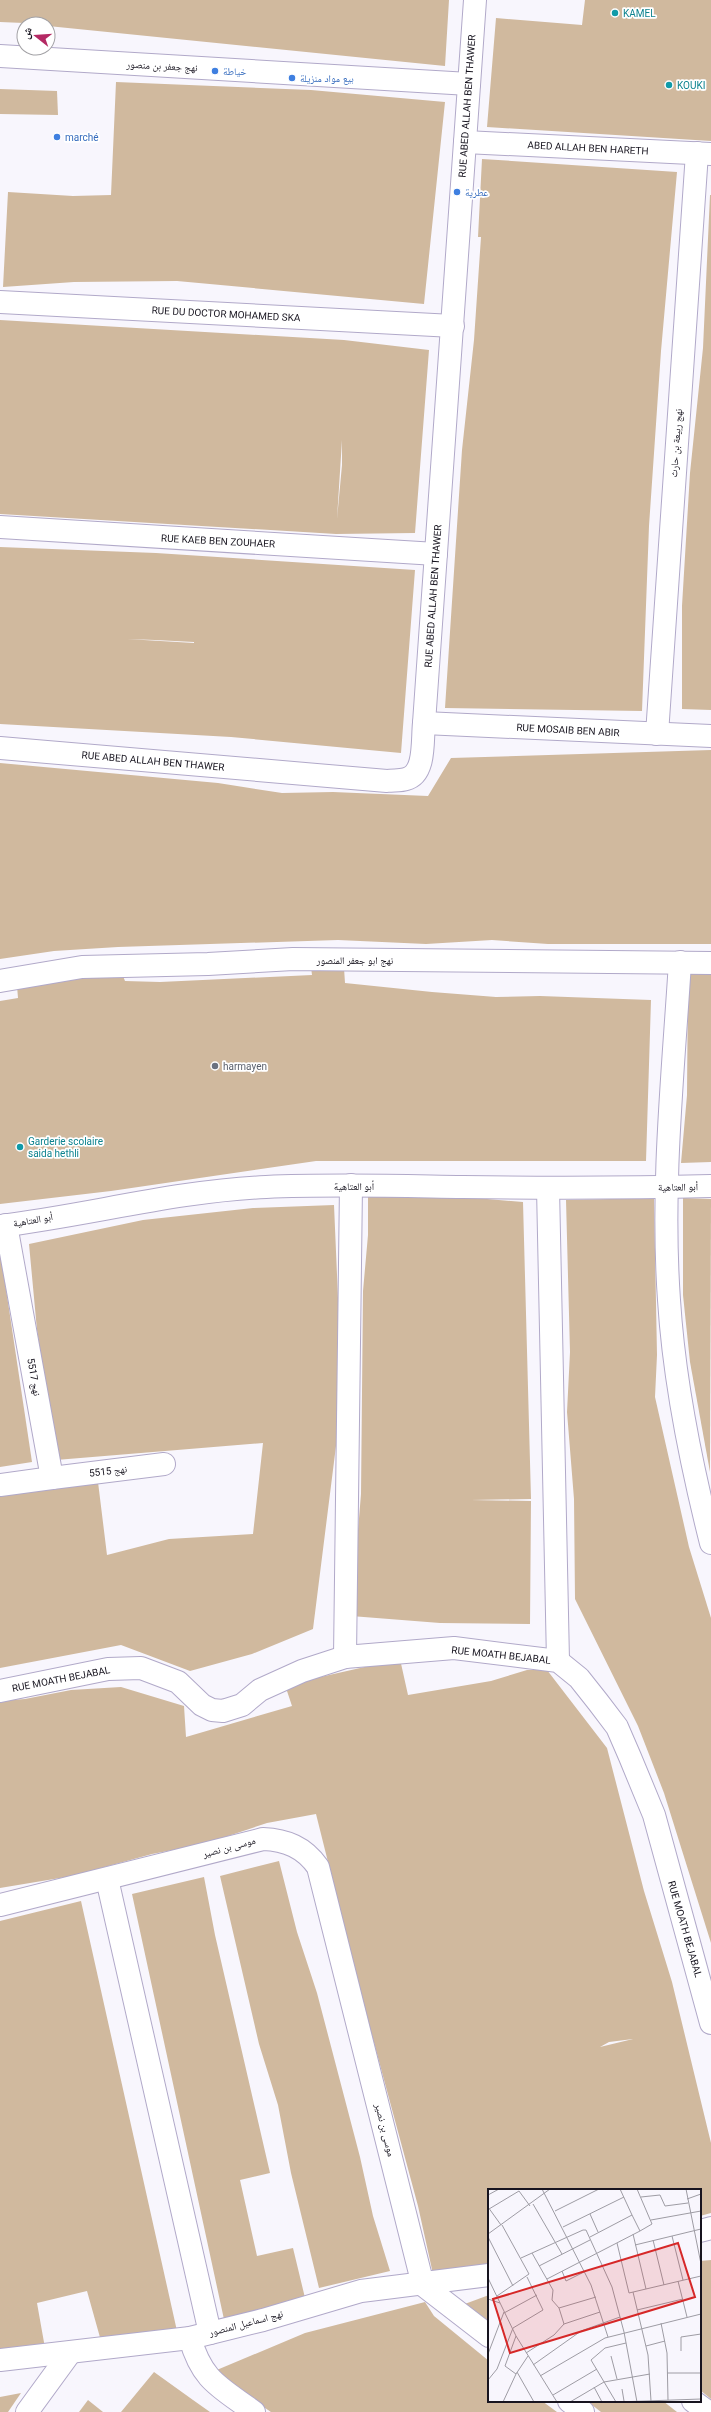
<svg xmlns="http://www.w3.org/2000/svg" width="711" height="2412" font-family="Roboto,'Noto Naskh Arabic',sans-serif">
<rect width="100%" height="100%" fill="#f8f6fd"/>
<g fill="#d0b99e" fill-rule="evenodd">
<path d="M0,0H449L445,66L48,26V24L0,22Z"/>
<path d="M585,0H711V141L487,127L496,18L582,25Z"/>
<path d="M116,82L311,90L445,102L424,304L177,281L74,282L3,287L8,192L73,196L111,195Z"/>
<path d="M0,89L57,91L58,115L0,114Z"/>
<path d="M482,159L677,172L661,351L649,526L642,711L445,708L462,450L474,340L481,237H478Z"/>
<path d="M710,195H711V710L682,709V606L690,473L703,348Z"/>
<path d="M0,320L344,340L429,350L415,533L336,534L0,514ZM342,440V465L337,519Z"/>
<path d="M0,547L156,553L415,570L401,753L231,737L0,724ZM127,639L155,640L194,642V643Z"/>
<path d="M711,750V944H548L492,940L426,944L338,940L118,947L54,951L0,959V763L218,783L282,793L333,792L428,796L451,758Z"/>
<path d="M311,967L344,968L345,983L432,992L496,997L540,996L651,1000L646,1161H316L111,1191L0,1204V1001L18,998L17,986L121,971L125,981L160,982L312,975Z"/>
<path d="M688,974H711V1162L681,1163L687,1095Z"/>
<path d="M368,1194L453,1196L523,1202L531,1499L471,1500L531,1501L530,1624L440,1623L351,1616L361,1494L363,1291L368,1235Z"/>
<path d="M654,1198L657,1355L655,1397L689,1547L711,1618V1943L664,1793L638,1726L575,1599L574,1499L567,1412L570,1352L566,1200Z"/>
<path d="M683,1198L711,1199L710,1472L690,1362L683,1295Z"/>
<path d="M334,1205L339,1321L337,1438L313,1629L252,1654L190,1671L121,1645L0,1668V1496L98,1482L107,1555L169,1539L253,1534L263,1443L56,1460L37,1330L29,1244L143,1220L253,1208Z"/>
<path d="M0,1249L32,1462L0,1467Z"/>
<path d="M400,1659L408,1695L491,1681L527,1670H547L607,1748L644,1891L672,1982L711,2143V2213L700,2216V2190H489V2264L433,2274L418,2206L362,1998L316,1814L267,1823L204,1844L152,1854L72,1876L0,1888V1701L25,1699L71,1690L121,1687L184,1706L186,1737L292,1706L285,1685ZM633,2039L600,2047L609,2042Z"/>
<path d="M279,1861L297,1932L317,1993L360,2157L373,2216L390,2271L319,2288L291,2173L278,2105L259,2044L220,1876Z"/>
<path d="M204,1877L215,1935L270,2173L240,2180L257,2256L293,2248L306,2302L225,2324L132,1894Z"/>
<path d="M81,1901L177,2331L101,2341L87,2291L37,2303L45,2348L0,2356V1921Z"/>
<path d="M711,2260V2399L700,2390V2261Z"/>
<path d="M489,2295V2328L462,2305Z"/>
<path d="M425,2302L434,2316L489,2361V2401H542L557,2412H271L212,2372L305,2333Z"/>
<path d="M154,2372L193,2400L210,2412H121Z"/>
<path d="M21,2393L8,2412H0V2397Z"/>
<path d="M88,2400L103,2412H79Z"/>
<path d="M587,2401H663L677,2412H601Z"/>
</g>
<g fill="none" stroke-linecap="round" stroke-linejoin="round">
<defs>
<g id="minor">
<path d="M0,56L469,84"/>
<path d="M465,142L711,154"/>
<path d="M0,302L453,326"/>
<path d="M0,527L436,554"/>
<path d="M424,723L711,736"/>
<path d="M657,734L697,153"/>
<path d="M0,748L387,781C393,780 400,781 406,779C426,774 422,740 424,723L475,0"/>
<path d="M680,962C673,1074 661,1187 669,1300C674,1381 691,1464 711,1543"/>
<path d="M0,981L82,967L208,964L293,959L711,963"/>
<path d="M548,1188L558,1661"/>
<path d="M0,1226C89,1215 176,1191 266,1187C332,1184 398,1186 463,1187C546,1188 628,1188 711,1186"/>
<path d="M52,1478L164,1464"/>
<path d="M0,1485L52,1478L6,1225"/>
<path d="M345,1657L351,1185"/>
<path d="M0,1691L108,1669L141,1668L178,1682L202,1705L212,1710L223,1711L242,1705L260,1690L302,1671L345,1657L454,1648L558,1661L579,1678L598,1702L617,1727L630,1757L654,1815L711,2023"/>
<path d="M107,1879L210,2333"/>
<path d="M0,1905L263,1839C286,1840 304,1847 318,1867L423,2285L489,2336"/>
<path d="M700,2231L711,2228"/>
<path d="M190,2338C202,2381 220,2387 254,2412"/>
<path d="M0,2360L190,2338L263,2320L361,2291L489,2275"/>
<path d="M569,2401L583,2412"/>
<path d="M693,2401L708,2412"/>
<path d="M27,2412L70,2353"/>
</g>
</defs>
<use href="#minor" stroke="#b1a9c9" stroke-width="24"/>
<use href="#minor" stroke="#fff" stroke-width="22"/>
</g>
<g fill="#0f9aa8" stroke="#fff" stroke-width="1.5">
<circle cx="615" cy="13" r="4"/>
<circle cx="669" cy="85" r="4"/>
<circle cx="20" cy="1147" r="4"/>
</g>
<g fill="#3f7fe0" stroke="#fff" stroke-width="1.5">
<circle cx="215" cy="71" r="4"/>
<circle cx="292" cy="78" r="4"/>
<circle cx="57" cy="137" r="4"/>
<circle cx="457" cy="192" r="4"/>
</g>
<circle fill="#6b7280" stroke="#fff" stroke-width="1.5" cx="215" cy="1066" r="4"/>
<g text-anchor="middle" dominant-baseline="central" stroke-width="3.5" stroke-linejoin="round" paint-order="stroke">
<g font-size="10" fill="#0d838f" stroke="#fff" text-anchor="start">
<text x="623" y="13">KAMEL</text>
<text x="677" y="85">KOUKI</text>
<text x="28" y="1141">Garderie scolaire<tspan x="28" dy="12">saida hethli</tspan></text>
</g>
<g font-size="10" fill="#17141f" stroke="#fff">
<text transform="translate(162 66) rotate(3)">نهج جعفر بن منصور</text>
<text transform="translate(467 106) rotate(-86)">RUE ABED ALLAH BEN THAWER</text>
<text transform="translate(588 148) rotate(3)">ABED ALLAH BEN HARETH</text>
<text transform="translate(226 314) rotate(3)">RUE DU DOCTOR MOHAMED SKA</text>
<text transform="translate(676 443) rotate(-86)">نهج ربيعة بن حارث</text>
<text transform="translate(218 541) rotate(3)">RUE KAEB BEN ZOUHAER</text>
<text transform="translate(433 596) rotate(-86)">RUE ABED ALLAH BEN THAWER</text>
<text transform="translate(568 730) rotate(3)">RUE MOSAIB BEN ABIR</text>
<text transform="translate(153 761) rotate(5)">RUE ABED ALLAH BEN THAWER</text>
<text x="355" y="960">نهج ابو جعفر المنصور</text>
<text x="354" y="1186">أبو العتاهية</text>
<text transform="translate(678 1187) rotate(-1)">أبو العتاهية</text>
<text transform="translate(33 1220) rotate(-10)">أبو العتاهية</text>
<text transform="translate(34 1377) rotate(80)">نهج 5517</text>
<text transform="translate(108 1471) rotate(-7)">نهج 5515</text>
<text transform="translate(501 1655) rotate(6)">RUE MOATH BEJABAL</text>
<text transform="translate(61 1679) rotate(-11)">RUE MOATH BEJABAL</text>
<text transform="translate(229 1847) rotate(-15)">موسى بن نصير</text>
<text transform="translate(685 1929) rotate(74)">RUE MOATH BEJABAL</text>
<text transform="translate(385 2130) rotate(76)">موسى بن نصير</text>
<text transform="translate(246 2323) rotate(-15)">نهج اسماعيل المنصور</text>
</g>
<g font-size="10" fill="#366cbe" stroke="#fff" text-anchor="start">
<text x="223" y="71">خياطة</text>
<text x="300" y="78">بيع مواد منزيلة</text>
<text x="65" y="137">marché</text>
<text x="465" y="192">عطرية</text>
</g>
<g font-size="10" fill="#5b616d" stroke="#fff" text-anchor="start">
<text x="223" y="1066">harmayen</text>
</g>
</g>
<g transform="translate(488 2189)">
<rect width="213" height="213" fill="#f8f6fd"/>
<path fill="none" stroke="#9e9ca4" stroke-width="1" d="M54,0L103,96L120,148M132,0L144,26M149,0L164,35L152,42M198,0L213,75M0,6L11,0M153,8L172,6L177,17L200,14M199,10L213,5M45,15L74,65M0,18L13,36M1,20L31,2L42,17M67,22L111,0M102,25L110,43M163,31L213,22M75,38L136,8M0,45L62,0M145,45L158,100M184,47L195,91M0,48L25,97M165,51L176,96M129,54L141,104L213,87M147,56L213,40M33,69L95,41H98L124,98L136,143L149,213M51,77L102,51M74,82L78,92L96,83M0,89L28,147L69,213M59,90L152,42L144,26L102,48M190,92L199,128M145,103L160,166L163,212M9,107L41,85L14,36M0,110L12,114M71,119L108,108M149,121L195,110M16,124L49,106M173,134L179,164L180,211M76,135L112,123M158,157L177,152M193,162V148L213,145M38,164L66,146L76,135L71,119L64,111L65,101L44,64M0,165L16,123M123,167L129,190M45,176L93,142L132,128M29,183L46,213M179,184H213M28,185L17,177L28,147M52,187L117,149L213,125M0,191L9,180L25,139L55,121L39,88M106,198L114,213M134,200L136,212M65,206L109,180M15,213L28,185L40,167M82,213L116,193L162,185M128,213L103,171L117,159L138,154M129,213L213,210"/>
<path fill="#d62828" fill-opacity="0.15" stroke="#d62828" stroke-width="2" d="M190,54L207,108L22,164L5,110Z"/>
<rect width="213" height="213" fill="none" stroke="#17141f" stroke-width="2"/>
</g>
<g transform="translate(36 36) rotate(287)"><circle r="19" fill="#ffffff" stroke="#a2a1a5"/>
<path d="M0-3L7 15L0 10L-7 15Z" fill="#b42964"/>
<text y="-6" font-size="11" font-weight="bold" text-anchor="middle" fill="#17141f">ش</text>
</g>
</svg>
